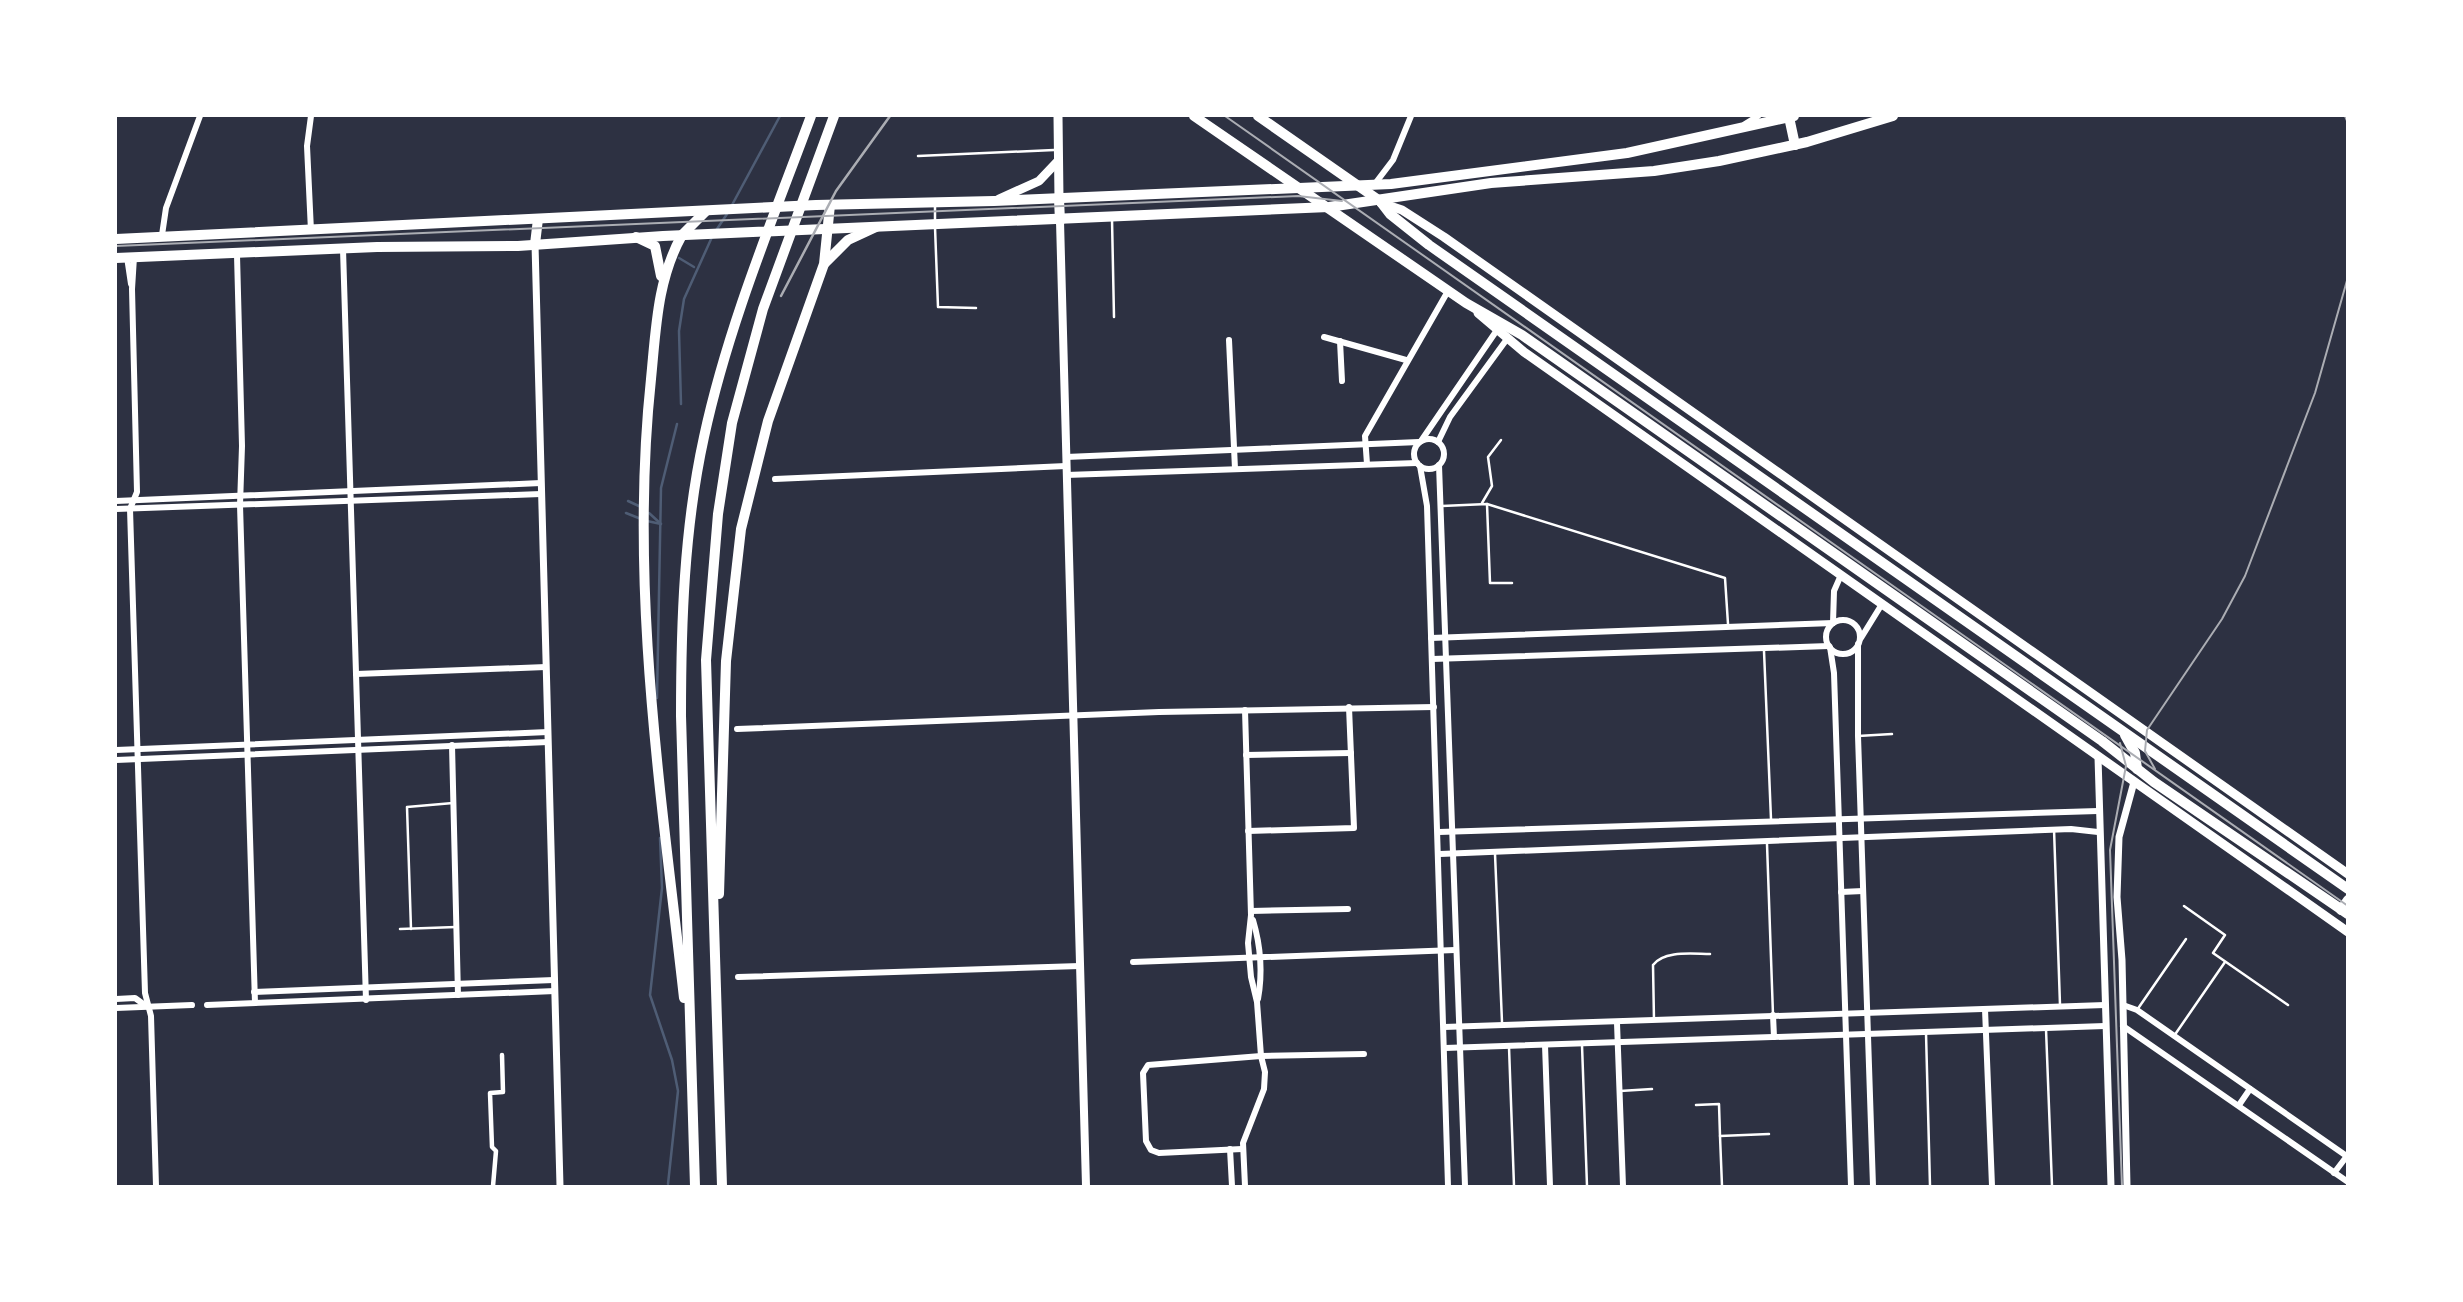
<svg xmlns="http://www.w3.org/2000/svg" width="2463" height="1302" font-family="'Nunito Sans',sans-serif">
<rect width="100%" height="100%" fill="#2d3142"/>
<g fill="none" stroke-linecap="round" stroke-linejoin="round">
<g stroke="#4f5d75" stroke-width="2.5">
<path d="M732,205L780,116"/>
<path d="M715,232L727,214"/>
<path d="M679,258L694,267"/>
<path d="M681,404L679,331L684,299L712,237"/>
<path d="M628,501L641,507"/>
<path d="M626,513L641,519"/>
<path d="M649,513L661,524"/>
<path d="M647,521L661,524"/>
<path d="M657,698L661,488L677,424"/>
<path d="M660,838L662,888L650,995L672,1060L678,1091L668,1184"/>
</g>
<g stroke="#fff" stroke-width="2.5">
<path d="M918,156L1054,150"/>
<path d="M935,206V220"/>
<path d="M1112,219L1114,317"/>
<path d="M935,227L938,307L976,308"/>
<path d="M1482,503L1492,486L1488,457L1501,440"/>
<path d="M1487,504L1490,583H1512"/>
<path d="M1442,506L1487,504L1725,578L1728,624"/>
<path d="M1764,651L1771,819"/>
<path d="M1858,736L1892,734"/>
<path d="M2054,829L2060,1005"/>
<path d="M1767,844L1773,1015"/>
<path d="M1495,854L1502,1022"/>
<path d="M2184,906L2225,935L2213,953L2288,1005"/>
<path d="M400,929L456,927"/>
<path d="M411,929L407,807L453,803"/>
<path d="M2137,1010L2186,939"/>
<path d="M1654,1020L1653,965C1664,950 1693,954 1710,954"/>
<path d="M2046,1029L2052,1186"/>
<path d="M1926,1033L1930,1186"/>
<path d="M2174,1036L2225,962"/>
<path d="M1582,1045L1587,1186"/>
<path d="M1509,1047L1514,1186"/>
<path d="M1620,1091L1652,1089"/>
<path d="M1696,1105L1719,1104L1720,1136"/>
<path d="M1722,1186L1720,1136L1769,1134"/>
</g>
<path stroke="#fff" stroke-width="4.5" d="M493,1186L496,1151L492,1147L490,1093L503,1092L502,1055"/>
<g stroke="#fff" stroke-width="6">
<path d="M1745,124L1758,116"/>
<path d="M1374,185L1393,160L1411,116"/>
<path d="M311,231L307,146L311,116"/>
<path d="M162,235L166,208L200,116"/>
<path d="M343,249L366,1000"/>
<path d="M237,255L242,446L240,505L255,1003"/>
<path d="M127,257L131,284"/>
<path d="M134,257L132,289L137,492L130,509L145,993L151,1016L156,1186"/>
<path d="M1324,337L1406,360"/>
<path d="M1229,340L1235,469"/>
<path d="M1340,341L1342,381"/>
<circle cx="1429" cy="454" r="15"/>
<path d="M1421,441L1497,330"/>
<path d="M1438,442L1450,417L1507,339"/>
<path d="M1066,457L1419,442"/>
<path d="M1367,464L1365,436L1448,291"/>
<path d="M1439,465L1465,1186"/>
<path d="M1420,466L1427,506L1448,1186"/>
<path d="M1066,475L1417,463"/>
<path d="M775,479L1066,466"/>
<path d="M116,501L541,483"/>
<path d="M116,509L541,494"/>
<circle cx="1843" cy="637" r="17"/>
<path d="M1833,623L1834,591L1841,575"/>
<path d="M1431,638L1833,623"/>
<path d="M1861,638L1882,604"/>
<path d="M1858,644V736L1873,1186"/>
<path d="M1830,647L1834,673L1851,1186"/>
<path d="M1432,659L1829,646"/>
<path d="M356,674L546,667"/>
<path d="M737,729L1159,712L1434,707"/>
<path d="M452,745L458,995"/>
<path d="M116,750L548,732"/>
<path d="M1246,755L1351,753"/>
<path d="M116,760L548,742"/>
<path d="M1248,831L1354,828L1349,707"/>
<path d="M1439,832L2098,811"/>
<path d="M1440,854L2071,829L2098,832"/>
<path d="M1841,892L1863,891"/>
<path d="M1251,911L1348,909"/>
<path d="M1253,920C1261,947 1263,971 1258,999"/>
<path d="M1133,962L1455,950"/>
<path d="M738,977L1080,966"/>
<path d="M254,992L554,980"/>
<path d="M116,999L135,998L146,1006"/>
<path d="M207,1005L555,991"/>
<path d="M2123,1005L2137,1010L2348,1157"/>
<path d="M116,1008L192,1005"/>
<path d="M1985,1009L1992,1186"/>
<path d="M1773,1015L1774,1037"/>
<path d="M1617,1023L1623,1186"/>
<path d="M2123,1026L2348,1182"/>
<path d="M1444,1027L2105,1005"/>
<path d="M1545,1045L1550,1186"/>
<path d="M1445,1048L2105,1026"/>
<path d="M2239,1105L2250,1089"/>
<path d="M1230,1149L1232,1186"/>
<path d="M1242,1149L1159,1153L1151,1150L1146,1141L1143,1073L1148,1065L1261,1056L1364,1054"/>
<path d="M2334,1173L2347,1156"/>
<path d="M1245,1186L1243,1143L1264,1089L1265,1072L1261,1056L1257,1002L1251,977L1248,943L1251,915L1245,710"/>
</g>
<g stroke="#fff" stroke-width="7">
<path d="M535,244L560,1186"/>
<path d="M2098,757L2111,1186"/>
<path d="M2127,1186L2122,960L2117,897L2119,837L2134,782"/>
</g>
<path stroke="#fff" stroke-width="8" d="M1060,221L1086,1186"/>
<g stroke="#fff" stroke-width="9">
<path d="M1058,116L1059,199"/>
<path d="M999,199L1039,181L1058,161"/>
<path d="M1381,203L1402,210L1444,237L2348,874"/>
<path d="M1478,313L1524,352L2348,932"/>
</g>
<g stroke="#fff" stroke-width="10">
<path d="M1194,116L1466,303L1522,335L2102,741L2154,782L2348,914"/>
<path d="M1258,116L1380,201L1390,214L1429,245L2348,889"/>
<path d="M1789,117L1795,145"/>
<path d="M1059,199L1060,221"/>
<path d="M682,235L706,211"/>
<path d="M116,239L816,205L994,201L1391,184L1627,153L1794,116"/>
<path d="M535,244L538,219"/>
<path d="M116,258L377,247L518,246L663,236L1329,207L1491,183L1654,171L1719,161L1807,142L1893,116"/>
<path d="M2125,735L2135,753L2137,769"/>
<path d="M2341,910L2348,900"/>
</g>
<g stroke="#fff" stroke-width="10">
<path d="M682,235C657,280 656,329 651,379C629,586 661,793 684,998"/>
<path d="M636,237L655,246L661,276"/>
<path d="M825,263L848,240L876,227"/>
<path d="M719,894L726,661L741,529L768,421L824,264L830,205"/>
<path d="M695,1186L681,716C681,623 684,528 704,437C728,326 772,221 811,116"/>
<path d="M722,1186L706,660L718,514L732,423L763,309L834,116"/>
</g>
<g stroke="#abadb3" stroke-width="2">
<path d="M1225,116L2348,906"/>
<path d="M2345,116L2348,123"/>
<path d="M116,246L1298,196L1342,201"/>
<path d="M2120,743L2126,766L2110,850L2122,1186"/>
<path d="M2155,769L2145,751L2147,730L2222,619L2245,576L2315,393L2348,277"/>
</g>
<path stroke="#abadb3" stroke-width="2.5" d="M781,296L836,191L890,116"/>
</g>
<rect width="2463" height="1302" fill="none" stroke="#ffffff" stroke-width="234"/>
</svg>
